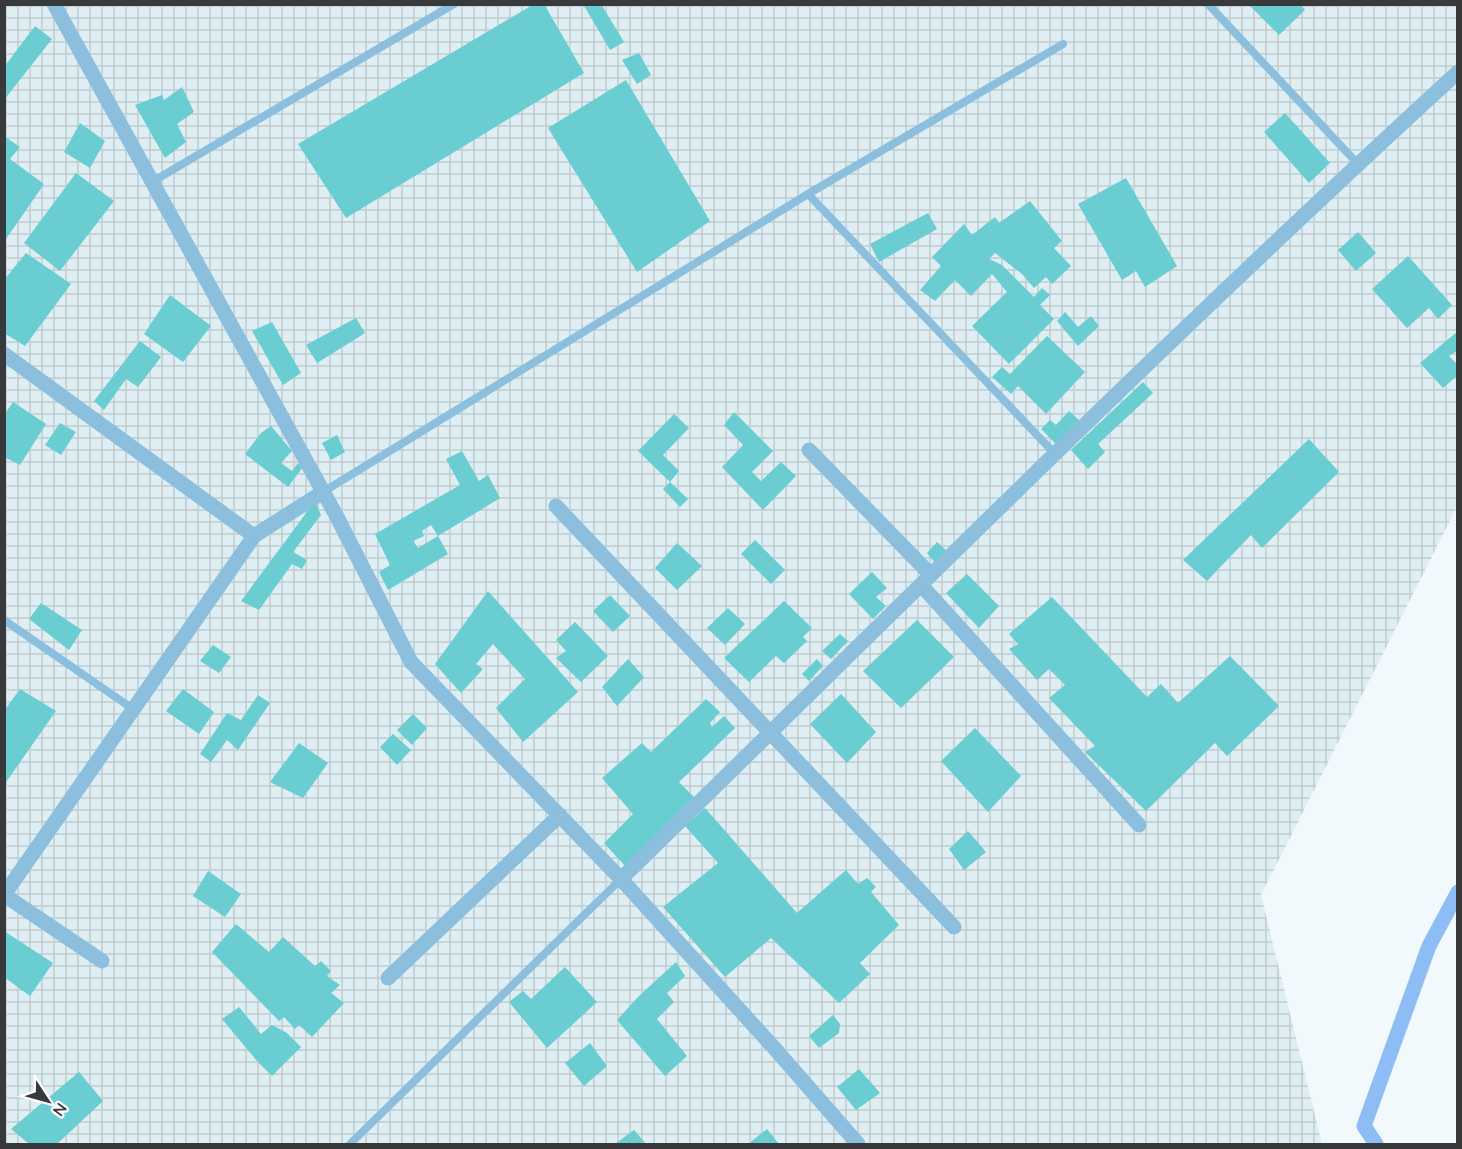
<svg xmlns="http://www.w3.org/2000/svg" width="1462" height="1149" font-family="Quicksand,sans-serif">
<defs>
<pattern id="industrial-grid" width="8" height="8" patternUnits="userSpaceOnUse" patternTransform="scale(1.5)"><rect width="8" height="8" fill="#dfeef3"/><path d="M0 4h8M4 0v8" fill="none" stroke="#c0cdd1"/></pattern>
</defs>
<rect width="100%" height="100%" fill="#f2f9fc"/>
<path fill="url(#industrial-grid)" d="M5,5H1457V507L1261,895L1322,1144H5Z"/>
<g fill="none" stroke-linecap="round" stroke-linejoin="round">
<path stroke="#8ebcf4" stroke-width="15" d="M1376,1144L1364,1126L1429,946L1458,892"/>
</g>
<g fill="#69cdd1" fill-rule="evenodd">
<path d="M534,4H544L584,73L346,218L298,144Z"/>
<path d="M583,4H601L624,42L610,50Z"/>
<path d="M1248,4H1300L1305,10L1279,35Z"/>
<path d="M35,26L52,39L4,100V67Z"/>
<path d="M639,53L651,75L637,84L622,60Z"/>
<path d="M626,80L710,221L637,272L548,128Z"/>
<path d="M182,87L194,112L177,124L186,142L165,158L135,105L162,95L164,100Z"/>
<path d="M1285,113L1330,163L1309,183L1264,132Z"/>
<path d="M80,123L105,141L90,168L64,152Z"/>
<path d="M4,136L20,147L10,159L44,184L4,242Z"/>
<path d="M76,173L114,201L60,271L24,243Z"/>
<path d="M1126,178L1177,266L1145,287L1136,271L1122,280L1078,204Z"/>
<path d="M1030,201L1062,241L1054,248L1071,266L1052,284L1046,277L1034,288L1022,274L995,253L989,259L1002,265L1034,297L1042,288L1050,295L1040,305L1054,319L1009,364L972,326L1007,292L992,274L971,296L955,280L935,301L920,290L941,266L932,257L964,224L972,235L995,217L999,223Z"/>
<path d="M928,213L937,229L879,262L870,244Z"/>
<path d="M1358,232L1376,253L1356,271L1338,250Z"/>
<path d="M26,253L71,284L25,346L4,333V280Z"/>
<path d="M1408,256L1452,305L1438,319L1429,308L1407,328L1372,289Z"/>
<path d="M170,295L211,326L183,362L144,334Z"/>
<path d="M1065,312L1078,327L1091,316L1099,326L1078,346L1057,321Z"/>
<path d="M356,318L365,333L317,363L306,345Z"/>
<path d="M272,322L301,373L283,385L252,331Z"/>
<path d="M1458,331V350L1449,356L1458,365V375L1443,388L1420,363Z"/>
<path d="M1047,336L1085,372L1046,414L1018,386L1011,394L992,377L1002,367L1010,374Z"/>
<path d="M140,341L161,357L138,387L126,379L104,410L94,401Z"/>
<path d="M1143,382L1153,393L1098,444L1105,452L1088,469L1071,450Z"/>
<path d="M13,402L46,424L20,465L4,457V415Z"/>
<path d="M1069,411L1079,420L1056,444L1041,429L1050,420L1056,425Z"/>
<path d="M734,412L773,451L752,472L761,481L781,462L796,476L763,510L722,467L743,445L724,425Z"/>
<path d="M674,414L689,428L663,455L679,471L670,482L638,451Z"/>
<path d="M60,423L76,432L61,455L45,445Z"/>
<path d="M271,426L292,451L281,463L292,471L298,463L303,467L288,487L245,454L261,433Z"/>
<path d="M337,435L345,452L331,460L322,443Z"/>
<path d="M1309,439L1339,472L1262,548L1251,535L1207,581L1183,560Z"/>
<path d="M462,451L479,481L488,475L500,498L438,536L448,554L388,590L379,572L390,565L375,534L460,485L446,459ZM431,525L438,536L418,548L413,541L424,536L422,531Z"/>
<path d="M670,482L688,499L680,507L663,489Z"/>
<path d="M315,501L321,515L293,552L307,560L302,569L292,564L259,610L241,601Z"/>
<path d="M755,540L785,570L771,584L741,554Z"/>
<path d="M937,542L946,550L935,563L927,553Z"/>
<path d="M677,543L702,566L677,590L655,568Z"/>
<path d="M872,572L887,588L876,597L886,606L873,619L849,594Z"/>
<path d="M967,574L999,606L979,628L946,593Z"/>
<path d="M488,591L578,692L523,742L496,708L525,679L493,644L476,664L483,669L461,693L435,664Z"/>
<path d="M610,595L630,616L613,632L593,611Z"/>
<path d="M1052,597L1147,697L1161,684L1178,703L1230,656L1279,706L1227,756L1215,743L1146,811L1085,752L1095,746L1049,698L1065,685L1049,669L1037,680L1009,649L1018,644L1009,634Z"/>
<path d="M784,601L812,628L803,637L807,641L784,663L776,656L749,682L724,658Z"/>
<path d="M41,603L82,630L69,650L29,619Z"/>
<path d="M728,608L745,624L725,645L707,628Z"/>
<path d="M917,620L954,657L901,708L863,671Z"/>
<path d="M575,622L608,656L581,682L556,658L566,651L556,640Z"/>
<path d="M840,634L848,641L831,659L822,651Z"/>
<path d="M213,645L231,657L219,673L200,661Z"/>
<path d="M628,659L644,677L617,706L602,687Z"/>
<path d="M817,659L823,666L809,681L802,674Z"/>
<path d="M20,689L56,711L4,785V711Z"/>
<path d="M183,689L214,712L199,734L166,711Z"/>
<path d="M841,694L876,732L847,763L810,724Z"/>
<path d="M258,695L270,703L238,750L227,740L211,762L200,754L227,713L241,720Z"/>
<path d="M706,699L720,712L710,723L712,727L724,716L735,728L679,782L694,797L625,866L604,843L633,814L602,778L642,743L651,752Z"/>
<path d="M413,714L427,728L412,745L397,730Z"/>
<path d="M975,728L1021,776L988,812L941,761Z"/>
<path d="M393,734L411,750L397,765L380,747Z"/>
<path d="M299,743L328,763L303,798L270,782Z"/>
<path d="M705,808L797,913L846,870L858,884L867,878L876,887L871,892L899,925L860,963L870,974L839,1003L771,938L725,977L663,907L718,863L685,826Z"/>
<path d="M968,831L986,852L964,870L949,849Z"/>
<path d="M208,871L241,894L225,917L193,896Z"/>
<path d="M236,924L269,952L283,937L315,966L321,961L331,971L327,976L340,985L331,993L344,1003L312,1037L299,1025L295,1029L284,1017L279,1021L212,952Z"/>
<path d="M4,931L53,963L30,996L4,977Z"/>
<path d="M676,962L685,976L667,993L674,1002L657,1019L687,1056L665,1076L617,1020L639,996Z"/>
<path d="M565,967L597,1002L547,1048L509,1002L523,991L531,999Z"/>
<path d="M239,1007L261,1034L272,1025L287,1033L301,1047L272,1076L257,1061L222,1019Z"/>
<path d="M833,1015L840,1024L839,1033L819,1048L809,1036Z"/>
<path d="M590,1043L607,1066L584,1086L565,1063Z"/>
<path d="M859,1069L880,1093L856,1110L837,1087Z"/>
<path d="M79,1072L103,1101L57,1144H29L11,1129Z"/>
<path d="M767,1129L779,1144H748Z"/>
<path d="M634,1130L646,1144H615Z"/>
</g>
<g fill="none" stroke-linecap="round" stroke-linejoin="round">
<g stroke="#8cbfdd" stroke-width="8">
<path d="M1208,4L1358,164"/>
<path d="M152,182L454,4"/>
<path d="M808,194L1055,454"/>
<path d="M323,492L808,194L1063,44"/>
<path d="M4,620L133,709"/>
<path d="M350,1144L621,879"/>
</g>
<g stroke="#8cbfdd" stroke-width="15">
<path d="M54,4L336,515L411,662L621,879L776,1050L858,1144"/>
<path d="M4,354L254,536L4,895"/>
<path d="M809,450L931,575"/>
<path d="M556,506L954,927"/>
<path d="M254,536L323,492"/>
<path d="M921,585L1139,825"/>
<path d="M621,879C898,608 1172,334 1458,72"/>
<path d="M4,895L102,961"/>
<path d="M388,978L560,815"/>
</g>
</g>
<rect width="1462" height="1149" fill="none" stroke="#37393a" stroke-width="12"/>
<g transform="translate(48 1101) rotate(126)" stroke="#ffffff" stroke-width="4.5" paint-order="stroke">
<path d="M0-4.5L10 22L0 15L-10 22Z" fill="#37393a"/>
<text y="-9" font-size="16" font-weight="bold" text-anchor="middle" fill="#37393a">N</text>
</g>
</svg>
